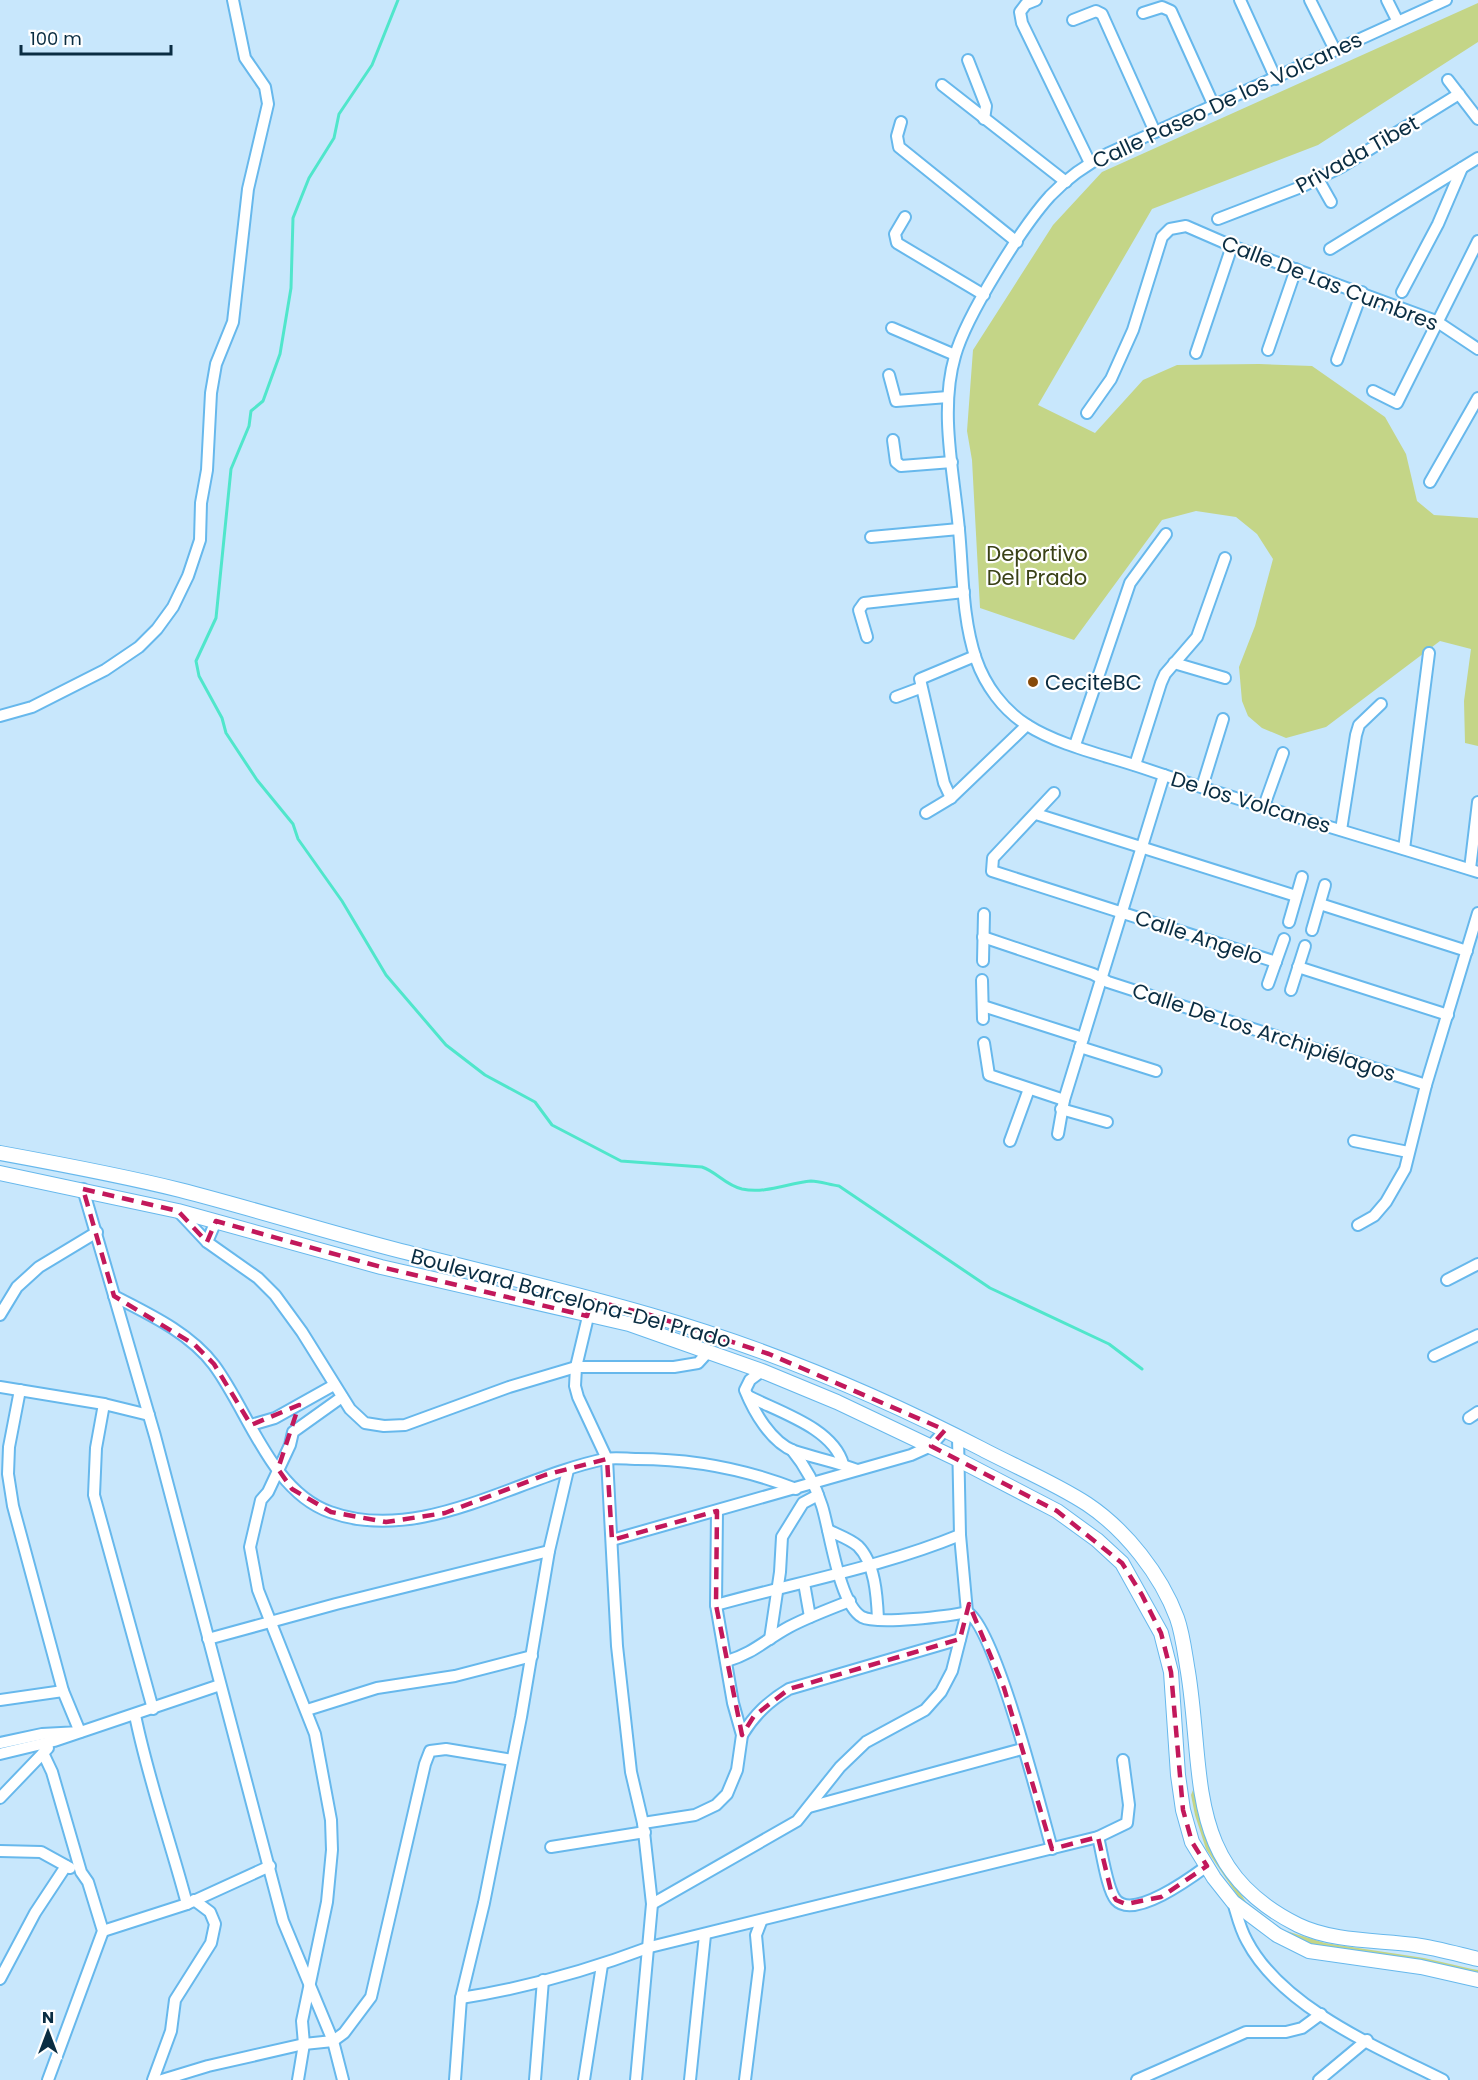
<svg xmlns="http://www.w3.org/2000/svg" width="1478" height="2080" font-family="Poppins,sans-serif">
<rect width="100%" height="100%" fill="#c8e7fc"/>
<g fill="#c4d587">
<path d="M1478,3V42L1318,145L1152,209L1038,405L1095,433L1143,380L1177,365L1259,364L1312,366L1385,417L1406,454L1417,501L1434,515L1478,518V746L1465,743L1464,701L1471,649L1440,641L1326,727L1286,738L1262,728L1248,716L1242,701L1239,667L1255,626L1273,559L1257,534L1236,517L1196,511L1162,520L1074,640L980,608L972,460L967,431L973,350L1053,225L1102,172Z"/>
<path d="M1193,1790L1209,1845L1246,1902L1283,1930L1325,1943L1424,1958L1472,1969L1478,1970V1976L1325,1950L1280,1933L1244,1905L1206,1849L1195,1815L1191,1795Z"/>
</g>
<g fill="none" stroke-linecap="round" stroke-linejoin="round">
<path stroke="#50e6cb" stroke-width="3" d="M398,0L372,65L339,114L334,138L309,178L293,218L291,288L280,354L263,401L251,411L249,426L231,469L216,618L196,661L199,676L222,718L226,733L257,780L293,824L298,839L342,901L386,975L446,1045L485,1075L535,1102L552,1125L621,1161L702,1167C717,1172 725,1185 742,1189C766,1194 788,1183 811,1181C820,1181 830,1185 839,1186L990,1288L1109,1344L1142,1369"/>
<defs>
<g id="minor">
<path d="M1036,0L1026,4L1020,12L1022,23L1090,163"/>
<path d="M1240,0L1276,79"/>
<path d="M1310,0L1335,50"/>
<path d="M1387,0L1397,20"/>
<path d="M1446,0L1109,153C1087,164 1067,178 1050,196C1022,227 966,316 955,356C939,411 954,474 959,530C963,572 962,618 976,659C985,685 1003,710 1027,725C1060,746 1105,755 1143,768C1254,806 1366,837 1478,872"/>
<path d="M1143,13L1162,7L1171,11L1214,106"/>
<path d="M1073,20L1096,11L1102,14L1155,132"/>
<path d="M968,60L986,106L984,119"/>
<path d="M1448,80L1478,119"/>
<path d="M942,85L1066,182"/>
<path d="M901,122L897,136L899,147L1017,242"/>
<path d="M1318,179L1331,202"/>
<path d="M905,217L895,234L897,243L984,295"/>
<path d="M1218,219L1301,187L1341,167L1459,94"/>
<path d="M1330,249L1478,158"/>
<path d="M1402,292L1438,224L1462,168"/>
<path d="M892,328L955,355"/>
<path d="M1268,350L1296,269"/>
<path d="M1196,353L1232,246"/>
<path d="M1337,360L1362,292"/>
<path d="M889,375L896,401L948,397"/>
<path d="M1373,391L1397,403L1478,241"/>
<path d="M1087,413L1111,379L1133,330L1162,237L1170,229L1186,226L1232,246L1436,321L1478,349"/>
<path d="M893,440L896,462L901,466L952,462"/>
<path d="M1430,482L1478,398"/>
<path d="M871,537L959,529"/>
<path d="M867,637L859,610L864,603L964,592"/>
<path d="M1174,663L1225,678"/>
<path d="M896,697L920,688"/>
<path d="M0,716L32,707L105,670L139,647L157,629L173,607L188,576L200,540L201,503L207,470L211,393L216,364L233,322L248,189L268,104L265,87L245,58L233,0"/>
<path d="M1075,745L1130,583L1166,534"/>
<path d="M1135,765L1161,683L1165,674L1197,637L1225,558"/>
<path d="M1202,787L1223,719"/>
<path d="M1054,793L993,858L992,871L1276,962"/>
<path d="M951,798L944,783L920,679L975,656"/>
<path d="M1264,806L1283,753"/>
<path d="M926,813L951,798L1027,725"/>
<path d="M1036,814L1296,896"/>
<path d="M1341,830L1356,735L1359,725L1381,704"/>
<path d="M1404,849L1429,653"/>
<path d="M1470,869L1478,802"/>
<path d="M1320,904L1467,951"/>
<path d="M1289,922L1302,877"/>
<path d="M1312,930L1325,885"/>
<path d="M983,937L1093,974L1108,982L1426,1085"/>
<path d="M983,961L984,914"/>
<path d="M1298,967L1448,1015"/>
<path d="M982,980L983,1019"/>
<path d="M1268,984L1284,939"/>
<path d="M1291,990L1305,946"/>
<path d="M983,1006L1083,1038"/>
<path d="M984,1043L989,1075L1064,1100"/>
<path d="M1080,1047L1156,1071"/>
<path d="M1061,1109L1107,1122"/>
<path d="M1058,1134L1064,1100L1164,775"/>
<path d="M1010,1141L1029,1089"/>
<path d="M1354,1141L1408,1152"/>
<path d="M83,1189L155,1436L283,1921L333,2041L343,2080"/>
<path d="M178,1211L207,1242L258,1278L275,1295L302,1332L350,1409L365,1423L384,1426L405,1425L509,1387L576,1367H674L698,1363L708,1352"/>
<path d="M1358,1225L1374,1216L1386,1202L1405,1169L1426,1085L1478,913"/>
<path d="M207,1242L216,1221"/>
<path d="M1447,1280L1478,1264"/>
<path d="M114,1296C149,1314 190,1333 214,1365C249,1412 271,1491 330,1512C421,1545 517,1477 605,1459C615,1457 627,1459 637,1459C692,1459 745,1469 796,1489"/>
<path d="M592,1300L576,1367L575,1386L578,1397L607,1459L617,1646L631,1772L643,1823L652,1904L636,2080"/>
<path d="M0,1315L17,1287L39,1267L97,1232"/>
<path d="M1434,1356L1478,1335"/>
<path d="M762,1371L750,1380L745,1390C754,1412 771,1442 794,1451C815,1458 837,1462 857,1470"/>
<path d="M0,1387L104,1404L149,1415"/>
<path d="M748,1396C779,1412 833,1428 843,1464"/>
<path d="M104,1404L96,1448L94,1495L153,1709"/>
<path d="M1469,1418L1478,1412"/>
<path d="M251,1425L275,1418L334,1385"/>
<path d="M792,1450C806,1467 815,1484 822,1506C830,1531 839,1604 862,1617C877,1625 950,1616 967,1612C995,1626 1041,1810 1052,1849"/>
<path d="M828,1530C838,1535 850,1539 858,1546C875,1563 877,1596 878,1619"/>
<path d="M612,1540L911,1455L931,1446L945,1430"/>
<path d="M804,1583L810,1617"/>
<path d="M716,1605C798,1582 882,1567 960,1535"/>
<path d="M208,1639L336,1604L549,1551"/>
<path d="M770,1639L780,1572L782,1537L803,1503L818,1495"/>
<path d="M727,1661C754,1653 765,1640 789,1627C808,1617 829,1609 850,1601"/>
<path d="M0,1700L63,1691"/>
<path d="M307,1710L377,1688L455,1676L532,1656"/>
<path d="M135,1715C148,1779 170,1840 187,1904"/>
<path d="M742,1735C755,1714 769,1701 789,1689L960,1639"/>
<path d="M0,1743L42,1734L80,1732L63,1691L13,1506L8,1474L9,1447L20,1390"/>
<path d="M43,1753L52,1772L81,1872L88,1882L103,1931L48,2080"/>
<path d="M0,1754L54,1741L220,1685"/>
<path d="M0,1798L48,1748"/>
<path d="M809,1807L1022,1749"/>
<path d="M643,1823L695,1815L716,1805L727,1794L737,1770L742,1735L733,1703L716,1605L717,1511"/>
<path d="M1098,1837C1102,1852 1107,1890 1116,1900C1134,1920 1192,1877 1207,1866"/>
<path d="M551,1847L645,1832"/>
<path d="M0,1851L41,1852L70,1868"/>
<path d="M1233,1902C1237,1915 1240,1929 1247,1941C1282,2008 1379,2048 1443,2080"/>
<path d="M652,1904L797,1821L840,1767L866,1742L925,1710L941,1692L952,1671L967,1612L960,1535L958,1437"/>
<path d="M103,1931L187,1904L270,1866"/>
<path d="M0,1979L35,1913L66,1866"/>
<path d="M461,1998C526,1988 589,1970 650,1947L1098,1837L1127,1823L1129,1805L1123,1760"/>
<path d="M153,2080L171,2031L175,2000L211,1943L215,1924L210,1912L194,1900"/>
<path d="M162,2080L208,2066L304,2044L333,2041L344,2033L371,1997L425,1764L430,1751L446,1749L512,1760"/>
<path d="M298,2080L304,2044L302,2021L327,1902L332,1850L331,1820L315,1734L258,1590L250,1547L261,1500L268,1492L290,1445L293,1432L342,1397"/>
<path d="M455,2080L461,1998L484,1903L521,1717L549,1551L568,1470"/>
<path d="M535,2080L543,1980"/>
<path d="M584,2080L602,1965"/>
<path d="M690,2080L705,1935"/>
<path d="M745,2080L759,1968L756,1935L761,1922"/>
<path d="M1137,2080L1246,2032H1286L1302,2028L1321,2014"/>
<path d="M1319,2080L1367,2040"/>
</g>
<g id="major">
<path d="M0,1153C60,1164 120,1175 180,1190C254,1209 327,1232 401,1251C484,1272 568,1291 650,1315C765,1348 876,1394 982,1449C1016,1467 1055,1483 1087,1504C1126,1530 1161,1575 1177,1618C1183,1635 1185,1655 1188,1672C1205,1778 1184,1868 1298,1925C1333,1942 1378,1940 1415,1945C1436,1948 1457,1954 1478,1959"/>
<path d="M0,1173L178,1211L381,1267L629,1324L762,1371L837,1402L959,1460L1057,1511L1097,1540L1122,1563L1161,1633L1171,1672L1178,1775L1183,1810L1192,1842L1214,1878L1233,1902L1277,1935L1309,1951L1421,1967L1478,1980"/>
</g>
</defs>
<use href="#minor" stroke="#67b8ec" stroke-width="14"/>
<use href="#major" stroke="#67b8ec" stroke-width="16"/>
<use href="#minor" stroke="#fff" stroke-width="10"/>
<use href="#major" stroke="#fff" stroke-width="14"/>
</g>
<path fill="none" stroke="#c2185b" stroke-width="4.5" stroke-dasharray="12 8" stroke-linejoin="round" d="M83,1189L178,1211L207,1242L216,1221L381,1267L587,1316L592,1300L650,1315L769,1354L945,1430L931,1446L1057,1511L1122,1563L1142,1595L1161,1633L1171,1672L1183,1810L1192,1842L1207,1866L1161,1897L1126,1904L1116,1900L1111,1891L1098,1837L1052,1849L1004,1688L969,1604L960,1639L789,1689L754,1716L742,1735L716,1605L717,1511L612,1540L607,1459L545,1475L445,1513L386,1522L331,1512L292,1489L278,1469L299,1405L251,1425L214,1364L195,1345L114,1296Z"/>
<circle fill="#874a09" stroke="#fff" stroke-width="2" cx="1033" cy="682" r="6"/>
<g text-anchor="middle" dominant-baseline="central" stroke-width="4.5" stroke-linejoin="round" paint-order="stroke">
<g font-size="21" fill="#0a2d42" stroke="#fff">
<text transform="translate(1227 100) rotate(-25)">Calle Paseo De los Volcanes</text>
<text transform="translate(1357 154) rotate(-29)">Privada Tibet</text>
<text transform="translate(1330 283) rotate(21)">Calle De Las Cumbres</text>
<text transform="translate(1251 802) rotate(17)">De los Volcanes</text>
<text transform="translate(1199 937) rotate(18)">Calle Angelo</text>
<text transform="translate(1264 1032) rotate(18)">Calle De Los Archipiélagos</text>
<text transform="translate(571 1298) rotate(15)">Boulevard Barcelona-Del Prado</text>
</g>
<g font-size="21" fill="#3a4117" stroke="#fff">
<text x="1037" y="553">Deportivo<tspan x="1037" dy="24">Del Prado</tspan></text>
</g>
<g font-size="21" fill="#0a2d42" stroke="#fff" text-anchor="start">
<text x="1045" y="682">CeciteBC</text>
</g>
</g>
<g transform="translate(48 2032)" stroke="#ffffff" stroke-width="4.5" paint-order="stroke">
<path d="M0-4.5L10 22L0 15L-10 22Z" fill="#0a2d42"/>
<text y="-9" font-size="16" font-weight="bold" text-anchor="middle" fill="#0a2d42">N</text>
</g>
<path d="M21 45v9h150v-9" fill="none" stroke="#0a2d42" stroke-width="3"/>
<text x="30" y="45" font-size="18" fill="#0a2d42" stroke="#ffffff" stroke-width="4.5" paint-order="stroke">100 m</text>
</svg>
